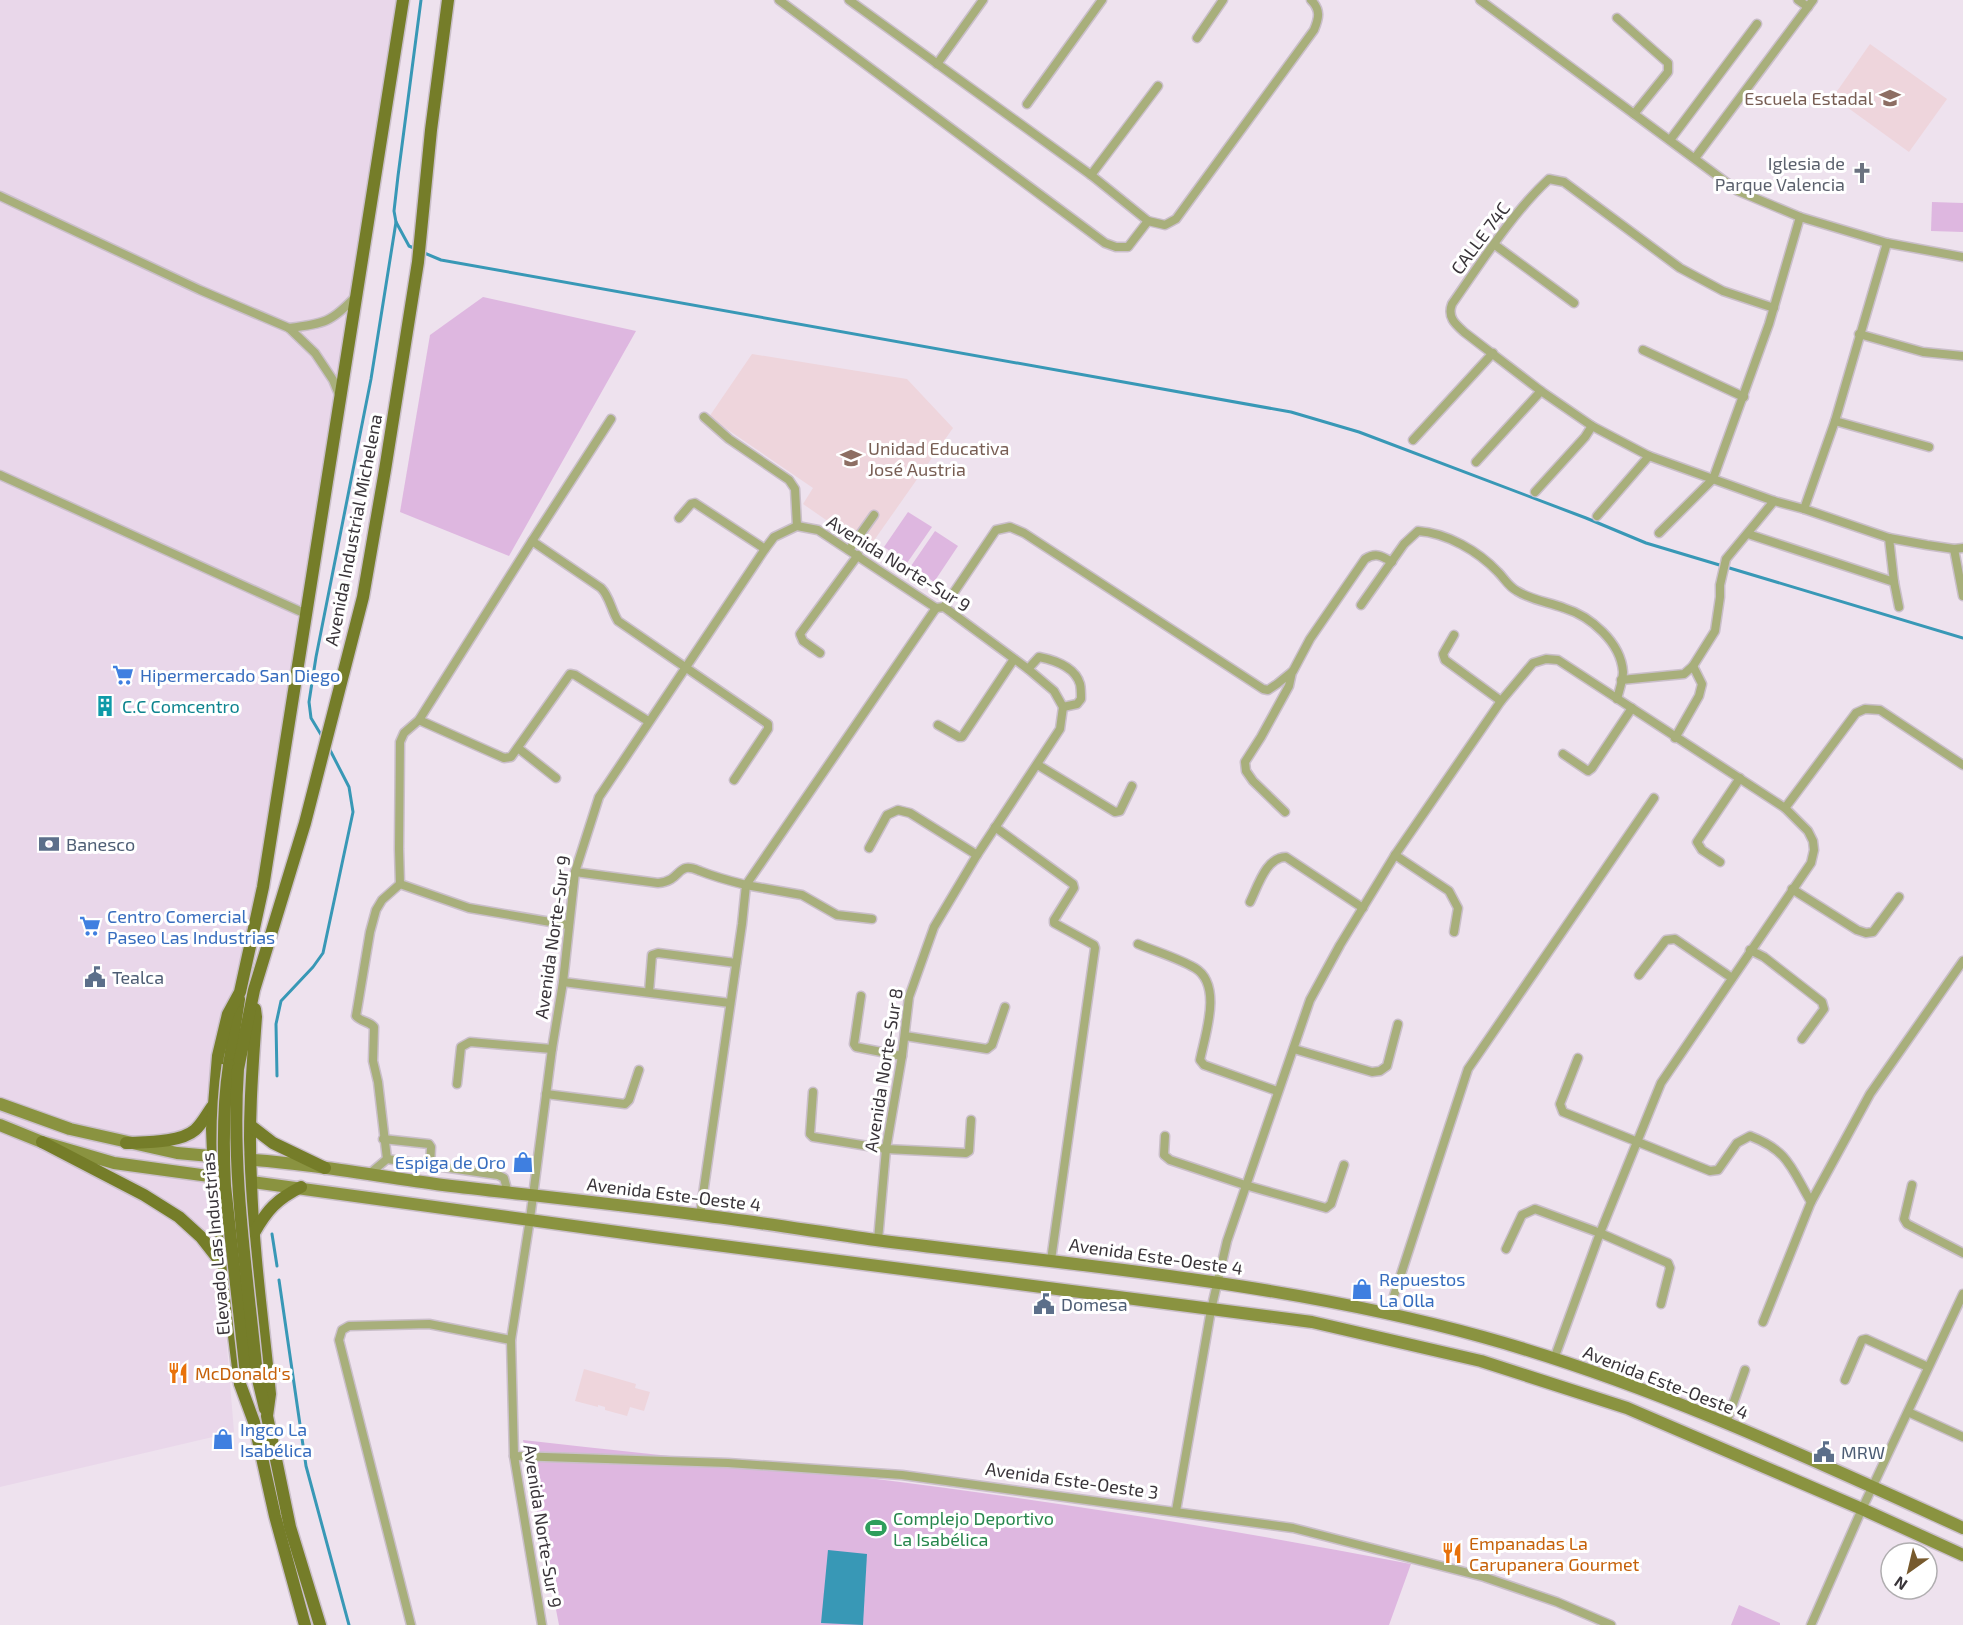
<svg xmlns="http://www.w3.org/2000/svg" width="1963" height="1625" font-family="'Exo 2',sans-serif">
<rect width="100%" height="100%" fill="#eee2ee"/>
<path fill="#e9d7ea" d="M0,0H402L240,992L213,1106L220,1261L234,1432L0,1487Z"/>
<g fill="#eed5dc">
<path d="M1870,44L1947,99L1909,152L1833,97Z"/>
<path d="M752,354L907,379L953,428L868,549L803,504L813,488L709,417Z"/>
<path d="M584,1369L636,1384L635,1388L650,1392L644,1411L630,1407L627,1416L605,1410V1407L598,1405V1407L575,1401Z"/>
</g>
<g fill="#deb7e0">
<path d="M1932,202L1963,203V232L1931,231Z"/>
<path d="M483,297L636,331L509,556L400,512L430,335Z"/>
<path d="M908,512L932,527L907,563L884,547Z"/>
<path d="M935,531L958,546L934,582L911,566Z"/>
<path d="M523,1440C664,1456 806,1469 946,1488C1102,1509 1257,1534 1411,1564L1389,1625H559Z"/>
<path d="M1739,1605L1780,1623V1625H1731Z"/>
</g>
<path fill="#3898b6" d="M828,1550L867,1554L863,1625L821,1623Z"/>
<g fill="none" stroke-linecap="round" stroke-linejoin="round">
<g stroke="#3898b6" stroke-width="3">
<path d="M396,222L409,246L416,249"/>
<path d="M422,252L441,260L1291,412L1359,432L1586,518L1646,543L1963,638"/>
<path d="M323,738L311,718L309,702L316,657L371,379L396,222L394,211L398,176L421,0"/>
<path d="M277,1076L276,1024L281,1001L313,967L323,953L353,812L349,787L329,748"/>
<path d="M272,1234L277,1266"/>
<path d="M279,1280L306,1466L349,1625"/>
</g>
<defs>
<g id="street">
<path d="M779,0L1105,243L1116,247H1128L1148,221"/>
<path d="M849,0L1091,175L1148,221L1165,225L1176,219L1314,30C1319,18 1321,10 1311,0"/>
<path d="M1480,0L1738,191L1800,217L1887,243L1963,257"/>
<path d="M1798,0L1808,7"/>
<path d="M1617,18L1668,63V72L1634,114"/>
<path d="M1197,38L1223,0"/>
<path d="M937,64L983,0"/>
<path d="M1027,104L1102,0"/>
<path d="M1670,140L1757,24"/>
<path d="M1695,158L1813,0"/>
<path d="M1091,175L1158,86"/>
<path d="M0,196L200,290L289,328L315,353L333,380L340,397"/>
<path d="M1495,245L1574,303"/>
<path d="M1774,308L1723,291L1680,268L1564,182L1549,179C1513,212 1480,264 1452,304C1447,317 1455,324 1464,332L1541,391L1592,426L1649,456L1774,501L1804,509L1889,538L1927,545L1954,549L1963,548"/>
<path d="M289,328C324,324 332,322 356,296"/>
<path d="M1859,334L1923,352L1963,356"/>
<path d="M1643,350L1744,397"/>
<path d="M704,417L729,439L789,480L795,489L797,526"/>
<path d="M1835,421L1929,447"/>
<path d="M1413,440L1493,353"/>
<path d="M1476,462L1541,391"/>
<path d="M0,475L306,614"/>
<path d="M1535,492L1585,437L1592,426"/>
<path d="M1804,509L1835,421L1887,243"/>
<path d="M1597,516L1649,456"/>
<path d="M679,518L691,504L695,503L765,549"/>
<path d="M1659,533L1713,479L1769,324L1800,217"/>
<path d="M1748,534L1894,582"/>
<path d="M1889,538L1894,582L1899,607"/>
<path d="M532,541L611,419"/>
<path d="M1954,549L1963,596"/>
<path d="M849,550L874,515"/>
<path d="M1361,605L1404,544L1418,531C1447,533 1478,551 1498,572C1505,579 1508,586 1517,591C1531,600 1548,602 1564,608C1590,616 1621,642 1623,672C1623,680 1619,691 1617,699"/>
<path d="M944,607L996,530L1010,527L1024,533L1263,689L1268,690L1277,684L1293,671L1310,639L1365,559C1376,552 1382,556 1392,562"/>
<path d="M1454,635L1443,654L1445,660L1501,701"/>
<path d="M820,653L803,641L800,634L858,555"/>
<path d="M1028,669L1039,657C1054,660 1075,667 1080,684C1081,688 1081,694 1081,699L1077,704L1063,707"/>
<path d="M1621,680L1684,674L1693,666L1715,631L1720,597V585L1726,559L1774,501"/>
<path d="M419,720L504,758L511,757L570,674L575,675L648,721"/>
<path d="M938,725L959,737H962L1014,659"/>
<path d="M1675,738L1699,696L1702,684L1693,666"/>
<path d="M518,748L556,778"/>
<path d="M1563,754L1588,771L1592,768L1632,708"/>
<path d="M1038,765L1115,812L1120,811L1132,786"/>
<path d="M1785,808L1856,713L1865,709L1880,710L1963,765"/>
<path d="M1285,812L1253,781L1246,771L1245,762L1261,737L1289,686L1292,672"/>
<path d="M995,827L1073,884L1074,888L1054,920V923L1094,945L1095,948L1051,1260"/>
<path d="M869,848L887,815L898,810L910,813L977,855"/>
<path d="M1395,855L1449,891L1458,908L1454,932"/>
<path d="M1720,862L1702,850L1697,842L1740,778"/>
<path d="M575,872L658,883C677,881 677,870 686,868C691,867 695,869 700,871C715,877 730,881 746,885L742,924L700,1215"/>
<path d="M1792,889L1857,930L1866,933L1873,932L1899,897"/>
<path d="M1250,902C1258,886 1266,857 1286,857L1363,908"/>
<path d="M872,919L837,915L802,895L746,885L936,608"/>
<path d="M568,925L469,908L400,884L399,849L400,742L404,733L419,720L532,541L601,588C610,597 611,610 618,621L768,724V729L734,780"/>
<path d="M1138,944C1157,952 1178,958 1195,968C1223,985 1205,1035 1200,1060L1204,1065L1277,1091"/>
<path d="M1750,950L1764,957L1822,1002L1824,1009L1802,1039"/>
<path d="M1639,975L1666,940L1675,939L1732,978"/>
<path d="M563,982L730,1003"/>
<path d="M649,992L652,955L658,953L736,963"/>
<path d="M861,996L854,1044L856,1047L902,1056"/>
<path d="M905,1036L987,1049L992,1045L1005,1007"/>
<path d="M1294,1049L1372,1072L1380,1071L1387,1066L1398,1024"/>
<path d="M1578,1058L1560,1104L1563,1112L1710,1171L1718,1170L1737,1143L1750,1136C1789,1151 1791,1168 1811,1202"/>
<path d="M457,1084L461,1047L470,1042L552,1049"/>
<path d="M813,1092L810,1134L813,1137L886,1149L966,1153L969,1151L971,1120"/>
<path d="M546,1094L625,1104L629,1100L639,1070"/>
<path d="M1165,1136L1164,1155L1170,1160L1245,1185L1326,1208L1331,1204L1344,1165"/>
<path d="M383,1139L429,1144L431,1147L430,1166"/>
<path d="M387,1159L378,1082L373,1061L374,1027C369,1021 361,1022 356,1016L370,932L376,910L382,900L400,884"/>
<path d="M368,1175L387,1159L498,1175L504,1178L508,1193"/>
<path d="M1912,1185L1904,1219L1907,1224L1963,1253"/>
<path d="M1506,1249L1522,1215L1535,1209L1600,1233L1668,1263L1670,1268L1661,1304"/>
<path d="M1388,1314L1468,1069L1654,798"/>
<path d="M1763,1322L1811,1202L1870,1094L1963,961"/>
<path d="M1845,1380L1862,1340L1866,1339L1928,1367"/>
<path d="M1908,1412L1963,1437"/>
<path d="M1726,1424L1745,1370"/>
<path d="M514,1456L728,1463L902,1475L1293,1528L1484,1577L1557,1602L1611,1625"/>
<path d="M1176,1511L1211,1310L1227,1241L1310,1000L1340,945L1395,855L1501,701L1533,663L1546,659L1558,660L1785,808L1808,831L1813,841L1814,850L1811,863L1661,1083L1600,1233L1554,1359"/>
<path d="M411,1625L339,1340L342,1330L349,1326L429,1324L511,1340"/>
<path d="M542,1625L514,1456L511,1340L530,1219L552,1049L563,982L575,872L599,797L765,549L774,537L797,526L818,530L936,608L944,607L1028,669L1054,691L1063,707L1060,729L977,855L934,927L909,997L902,1056L886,1149L878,1240"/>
<path d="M1811,1625L1862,1509L1963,1294"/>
</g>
<g id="secondary">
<path d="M0,1104L70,1129L177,1153L222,1157"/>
<path d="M0,1125L42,1142L114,1163L654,1237L1312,1322L1481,1361L1627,1408L1862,1509L1963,1555"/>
<path d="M240,1159C308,1163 375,1176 443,1185C529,1195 614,1204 700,1215C759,1222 818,1232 876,1240C1080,1266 1285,1282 1483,1337C1649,1383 1807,1457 1963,1528"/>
</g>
<g id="primary">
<path d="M255,1009L256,1017C252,1072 248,1126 251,1181C253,1252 263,1323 270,1394L267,1416L290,1527L320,1625"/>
<path d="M229,1065L239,999"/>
<path d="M238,1069L254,990L305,823L363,597L385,470L418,262L431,130L448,0"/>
<path d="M251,1126L273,1143L325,1168"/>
<path d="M42,1142L144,1195L179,1217L201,1237L226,1269"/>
<path d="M126,1143C145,1142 180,1143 195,1130C202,1124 207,1114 212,1107"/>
<path d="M254,1233C267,1210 277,1199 301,1187"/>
<path d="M257,1375L265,1409"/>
<path d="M305,1625L275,1516L254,1422L240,1384L214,1176L212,1129L218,1056L228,1014L240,992L263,887L403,0"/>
</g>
</defs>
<use href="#street" stroke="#cabfca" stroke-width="11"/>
<use href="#secondary" stroke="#cabfca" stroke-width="15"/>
<use href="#primary" stroke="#cabfca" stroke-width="15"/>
<use href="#street" stroke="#a8af7b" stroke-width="8"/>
<use href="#secondary" stroke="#8a9340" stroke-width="12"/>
<use href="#primary" stroke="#757d29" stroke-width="12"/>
<defs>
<g id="primary-bridge">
<path d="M229,1065C223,1105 223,1146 225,1186L246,1374"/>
<path d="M238,1069C231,1171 247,1273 257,1375"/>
</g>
</defs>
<use href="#primary-bridge" stroke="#cabfca" stroke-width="15" stroke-linecap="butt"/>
<use href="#primary-bridge" stroke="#757d29" stroke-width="12"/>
</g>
<defs>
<symbol id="school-bare" viewBox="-9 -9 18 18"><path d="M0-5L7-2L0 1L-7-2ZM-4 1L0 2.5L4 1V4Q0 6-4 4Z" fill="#8d6e63" stroke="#fff" stroke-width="2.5" paint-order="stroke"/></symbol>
<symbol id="church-bare" viewBox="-9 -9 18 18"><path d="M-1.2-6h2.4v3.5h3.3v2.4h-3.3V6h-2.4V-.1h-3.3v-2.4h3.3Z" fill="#6b7280" stroke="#fff" stroke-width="2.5" paint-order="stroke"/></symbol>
<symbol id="supermarket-bare" viewBox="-9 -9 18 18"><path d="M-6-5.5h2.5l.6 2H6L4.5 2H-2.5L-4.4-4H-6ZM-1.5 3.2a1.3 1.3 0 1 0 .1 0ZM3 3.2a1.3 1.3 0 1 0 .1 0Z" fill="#3f7fe0" stroke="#fff" stroke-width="2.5" paint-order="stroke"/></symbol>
<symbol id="building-bare" viewBox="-9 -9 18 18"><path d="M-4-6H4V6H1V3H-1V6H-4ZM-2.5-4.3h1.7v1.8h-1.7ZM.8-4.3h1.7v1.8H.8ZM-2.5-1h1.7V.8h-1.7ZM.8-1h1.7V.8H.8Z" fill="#0f9aa8" stroke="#fff" stroke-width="2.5" paint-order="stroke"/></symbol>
<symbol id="bank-bare" viewBox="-9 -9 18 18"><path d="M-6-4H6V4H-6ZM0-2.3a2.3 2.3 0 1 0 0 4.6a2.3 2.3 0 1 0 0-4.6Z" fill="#5c6f8a" stroke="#fff" stroke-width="2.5" paint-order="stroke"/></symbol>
<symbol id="civic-bare" viewBox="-9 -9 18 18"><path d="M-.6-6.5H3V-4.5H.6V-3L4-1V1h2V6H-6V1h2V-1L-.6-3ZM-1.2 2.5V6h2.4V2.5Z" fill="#5c6f8a" stroke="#fff" stroke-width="2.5" paint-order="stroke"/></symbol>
<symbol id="shop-bare" viewBox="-9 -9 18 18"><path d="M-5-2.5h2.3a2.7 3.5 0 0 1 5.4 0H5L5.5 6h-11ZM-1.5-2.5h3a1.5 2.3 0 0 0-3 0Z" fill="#3f7fe0" stroke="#fff" stroke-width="2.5" paint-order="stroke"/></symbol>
<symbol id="restaurant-bare" viewBox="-9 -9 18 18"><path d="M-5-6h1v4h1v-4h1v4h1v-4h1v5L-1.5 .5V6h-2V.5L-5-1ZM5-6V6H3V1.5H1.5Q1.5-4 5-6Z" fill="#e8710a" stroke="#fff" stroke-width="2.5" paint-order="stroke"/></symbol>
<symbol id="stadium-bare" viewBox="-9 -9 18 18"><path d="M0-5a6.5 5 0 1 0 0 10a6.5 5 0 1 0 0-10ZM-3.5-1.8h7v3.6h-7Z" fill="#2e9e5b" stroke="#fff" stroke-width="2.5" paint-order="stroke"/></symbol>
</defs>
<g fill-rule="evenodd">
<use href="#school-bare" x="1875" y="83" width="30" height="30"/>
<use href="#church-bare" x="1847" y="158" width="30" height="30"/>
<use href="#school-bare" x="836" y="443" width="30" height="30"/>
<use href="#supermarket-bare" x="108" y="660" width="30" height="30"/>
<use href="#building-bare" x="90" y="691" width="30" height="30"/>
<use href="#bank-bare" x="34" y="829" width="30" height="30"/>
<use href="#supermarket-bare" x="75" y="911" width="30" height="30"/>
<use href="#civic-bare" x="80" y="962" width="30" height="30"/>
<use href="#shop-bare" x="508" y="1147" width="30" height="30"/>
<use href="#shop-bare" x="1347" y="1274" width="30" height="30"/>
<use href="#civic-bare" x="1029" y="1289" width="30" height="30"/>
<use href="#restaurant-bare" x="163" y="1358" width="30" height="30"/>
<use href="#shop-bare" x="208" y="1424" width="30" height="30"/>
<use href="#civic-bare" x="1809" y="1437" width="30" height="30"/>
<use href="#stadium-bare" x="861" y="1513" width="30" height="30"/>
<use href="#restaurant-bare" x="1437" y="1538" width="30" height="30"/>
</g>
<g text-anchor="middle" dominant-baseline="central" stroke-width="6" stroke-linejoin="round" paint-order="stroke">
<g font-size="18" fill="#785e54" stroke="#fff" text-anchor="end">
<text x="1873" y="98">Escuela Estadal</text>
<text x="868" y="448" text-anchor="start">Unidad Educativa<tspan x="868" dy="21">José Austria</tspan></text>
</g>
<g font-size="18" fill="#5b616d" stroke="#fff" text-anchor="end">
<text x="1845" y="163">Iglesia de<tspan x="1845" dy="21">Parque Valencia</tspan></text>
</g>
<g font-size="18" fill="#393439" stroke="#fff">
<text transform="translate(1480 238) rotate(-53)">CALLE 74C</text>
<text transform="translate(353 530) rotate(-79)">Avenida Industrial Michelena</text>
<text transform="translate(899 563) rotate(32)">Avenida Norte-Sur 9</text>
<text transform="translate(552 937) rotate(-82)">Avenida Norte-Sur 9</text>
<text transform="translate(883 1070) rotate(-81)">Avenida Norte-Sur 8</text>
<text transform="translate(674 1194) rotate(7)">Avenida Este-Oeste 4</text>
<text transform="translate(215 1244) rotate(-95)">Elevado Las Industrias</text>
<text transform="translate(1156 1256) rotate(8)">Avenida Este-Oeste 4</text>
<text transform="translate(1666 1382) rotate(21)">Avenida Este-Oeste 4</text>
<text transform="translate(1072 1480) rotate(8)">Avenida Este-Oeste 3</text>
<text transform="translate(543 1526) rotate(81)">Avenida Norte-Sur 9</text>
</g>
<g font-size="18" fill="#366cbe" stroke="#fff" text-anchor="start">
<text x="140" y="675">Hipermercado San Diego</text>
<text x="107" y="916">Centro Comercial<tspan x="107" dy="21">Paseo Las Industrias</tspan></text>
<text x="506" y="1162" text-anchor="end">Espiga de Oro</text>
<text x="1379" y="1279">Repuestos<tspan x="1379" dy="21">La Olla</tspan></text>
<text x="240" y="1429">Ingco La<tspan x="240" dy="21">Isabélica</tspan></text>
</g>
<g font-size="18" fill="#0d838f" stroke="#fff" text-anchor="start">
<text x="122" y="706">C.C Comcentro</text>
</g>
<g font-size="18" fill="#4e5e75" stroke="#fff" text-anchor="start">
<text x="66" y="844">Banesco</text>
<text x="112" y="977">Tealca</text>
<text x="1061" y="1304">Domesa</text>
<text x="1841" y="1452">MRW</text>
</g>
<g font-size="18" fill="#c56008" stroke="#fff" text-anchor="start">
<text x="195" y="1373">McDonald's</text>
<text x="1469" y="1543">Empanadas La<tspan x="1469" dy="21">Carupanera Gourmet</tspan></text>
</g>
<g font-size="18" fill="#27864d" stroke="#fff" text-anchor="start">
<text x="893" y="1518">Complejo Deportivo<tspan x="893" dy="21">La Isabélica</tspan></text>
</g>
</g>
<g transform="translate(1909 1571) rotate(214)"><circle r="28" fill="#ffffff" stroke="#b0aeb0" stroke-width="1.5"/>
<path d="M0-4.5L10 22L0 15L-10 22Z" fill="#775a2d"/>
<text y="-9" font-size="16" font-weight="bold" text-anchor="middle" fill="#393439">N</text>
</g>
</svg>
